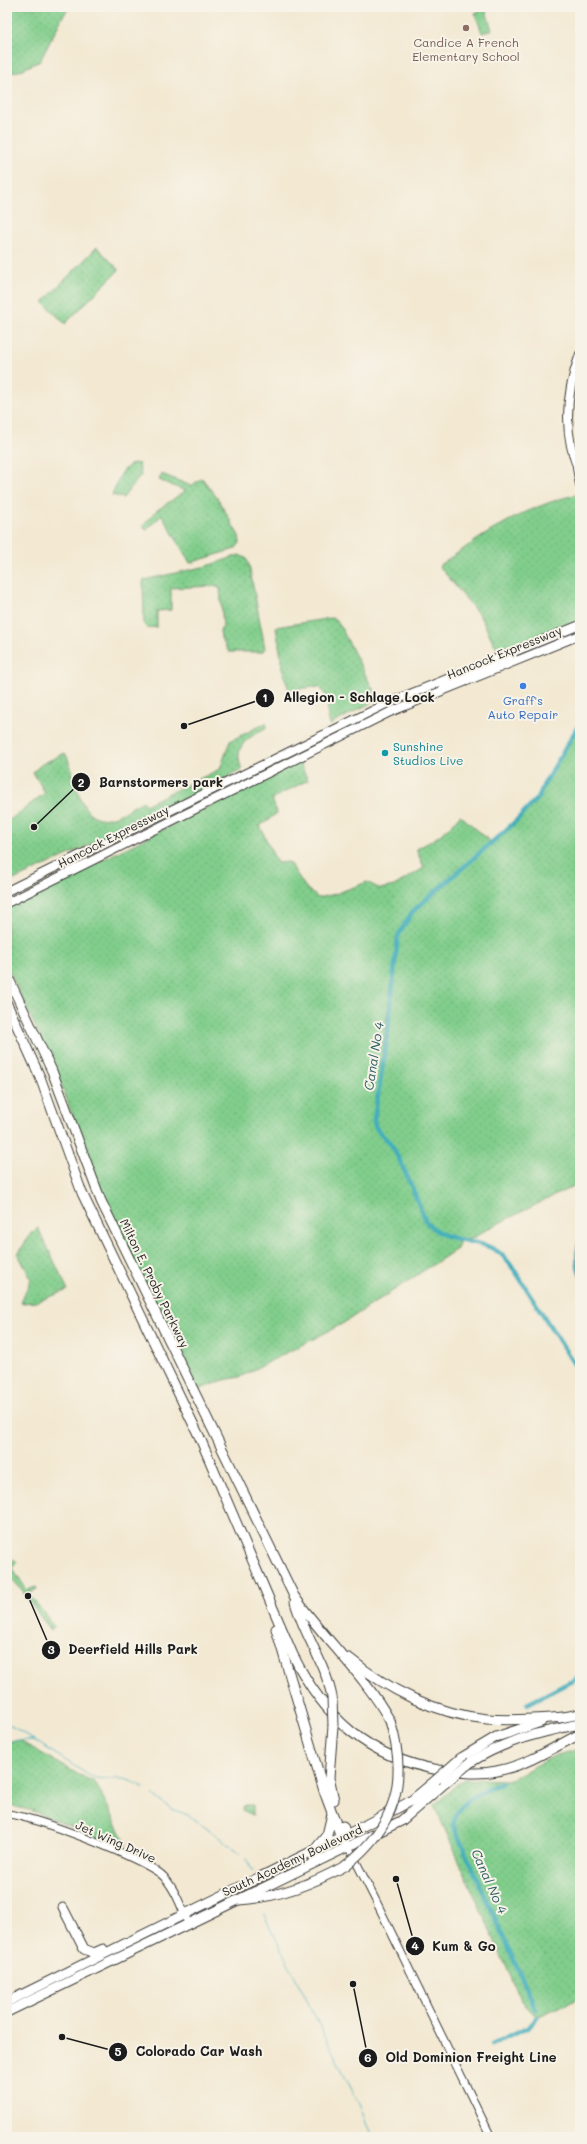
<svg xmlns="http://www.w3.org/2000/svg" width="587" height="2144" font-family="Mali,sans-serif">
<defs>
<pattern id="grass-dots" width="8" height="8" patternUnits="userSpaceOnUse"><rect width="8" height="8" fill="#81ce8c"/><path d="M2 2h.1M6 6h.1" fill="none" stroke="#6fb078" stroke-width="1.8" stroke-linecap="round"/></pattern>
<pattern id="water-ripples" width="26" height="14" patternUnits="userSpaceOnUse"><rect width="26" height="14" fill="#3fadbc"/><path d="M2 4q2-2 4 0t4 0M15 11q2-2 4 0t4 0" fill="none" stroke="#348c98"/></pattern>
</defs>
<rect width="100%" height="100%" fill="#f7f3e8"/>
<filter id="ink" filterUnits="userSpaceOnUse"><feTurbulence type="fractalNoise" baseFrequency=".025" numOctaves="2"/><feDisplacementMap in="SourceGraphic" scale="8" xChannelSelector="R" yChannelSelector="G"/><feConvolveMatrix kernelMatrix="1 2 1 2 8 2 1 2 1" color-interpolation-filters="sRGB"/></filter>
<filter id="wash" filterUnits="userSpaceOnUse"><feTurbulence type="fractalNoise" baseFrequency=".012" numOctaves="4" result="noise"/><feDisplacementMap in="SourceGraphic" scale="16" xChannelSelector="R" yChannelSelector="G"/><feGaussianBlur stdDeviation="0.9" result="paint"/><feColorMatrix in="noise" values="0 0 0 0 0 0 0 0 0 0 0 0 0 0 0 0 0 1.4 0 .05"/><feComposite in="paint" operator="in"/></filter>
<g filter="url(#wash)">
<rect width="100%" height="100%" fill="#f3e9d3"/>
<g fill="url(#grass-dots)" stroke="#4e7554" fill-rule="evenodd">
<path d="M7,7H70L63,16L40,61L19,71L7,73Z"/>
<path d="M485,8L492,30L482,33L475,13Z"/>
<path d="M97,247L119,270L65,324L43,302Z"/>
<path d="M134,463L139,464L141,475L123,498L112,495C117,482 121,468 134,463Z"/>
<path d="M162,474L191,486L202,478L218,499L239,536L240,543L235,549L190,563L162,515L146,530L143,526L156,511L185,491L159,480Z"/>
<path d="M578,494L580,497V621L499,653L480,616L439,566C486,533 521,508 578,494Z"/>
<path d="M239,555L246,558L249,565L265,648L262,652H229L221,638L220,630L223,627L220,588L213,586L171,588V610L157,611V627L147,628L144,625L143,582L144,580L207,566Z"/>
<path d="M331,618L337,620L378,699L330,725C325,708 332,702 320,687L303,688L290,693L284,675L276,627Z"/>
<path d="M266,723L267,727C248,739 232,744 242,770L107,837L7,883V822L45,793L33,772L42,764L65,753C78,774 76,831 116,816C125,812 134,806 143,801L145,805L220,769L230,741Z"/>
<path d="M580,724V1183L489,1228L475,1237L460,1240L457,1249L342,1324L240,1377L224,1380L197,1390L101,1192L57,1074L7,966V907L299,762L308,780L272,799L277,813L260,826L277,863L289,862L306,888L318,898L335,894L367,882L380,889L394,886L424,868L416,849C435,840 447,831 460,815L491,842L539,796L543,786ZM395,955L387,1039L374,1123V1119Z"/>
<path d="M38,1228L68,1290L36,1302L21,1303L31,1279L18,1254L31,1233Z"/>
<path d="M14,1559L17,1562L12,1568L27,1590L36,1587L37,1589L29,1594L54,1626L51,1630L26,1598L23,1591L11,1578L7,1579V1564L9,1565Z"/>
<path d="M19,1740L79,1775L95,1782L127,1844L123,1849L33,1811L11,1806L7,1800V1742Z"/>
<path d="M580,1749V1997L537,2017L522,2002L434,1805L464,1779L509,1780L556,1755Z"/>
<path d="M245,1805H253V1815L242,1810Z"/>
</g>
<path fill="url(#water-ripples)" stroke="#2e646c" d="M580,1237V1277C574,1264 574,1251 580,1237Z"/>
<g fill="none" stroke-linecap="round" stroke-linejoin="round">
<g stroke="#3fadbc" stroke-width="1">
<path d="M7,1723L90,1776C112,1784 120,1771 143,1788"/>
<path d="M7,1741L34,1740"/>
<path d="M153,1795L172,1809L188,1815L238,1851L246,1859L253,1871"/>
<path d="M264,1915L359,2104L372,2137"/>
</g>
<g stroke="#3fadbc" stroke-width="4.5">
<path d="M580,723L543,786L539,796L514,823L412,912L398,936L387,1039L374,1119C374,1133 386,1135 392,1146C406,1170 415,1195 425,1220C445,1247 478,1235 501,1254C514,1266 523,1284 533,1299C548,1323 564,1349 580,1373"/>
<path d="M527,1704L580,1677"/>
<path d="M502,1782C482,1793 457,1800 453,1825L536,2009"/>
<path d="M491,2045L529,2026L537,2017"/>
</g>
</g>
</g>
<g filter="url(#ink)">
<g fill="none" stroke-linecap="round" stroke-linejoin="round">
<defs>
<g id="secondary">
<path d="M499,668L500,663L513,656"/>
<path d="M444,687L493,664"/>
<path d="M7,1814C31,1815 149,1860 164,1877C175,1889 182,1908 188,1923"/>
<path d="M341,1837L348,1846L376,1901L491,2137"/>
</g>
<g id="primary">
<path d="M580,354C566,393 562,434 580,473"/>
<path d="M577,468L580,485"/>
<path d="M7,891L388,703L580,625"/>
<path d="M7,903L390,712L580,635"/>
</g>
<g id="highway">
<path d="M7,975L52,1071L101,1201L294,1596C324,1639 365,1675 390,1721"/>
<path d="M7,1004L40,1077L82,1193L200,1438L293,1655C324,1718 369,1758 439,1770C458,1772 478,1775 497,1771C527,1765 553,1748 580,1734"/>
<path d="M295,1602C304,1635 325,1662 332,1697"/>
<path d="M349,1658C388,1690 436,1714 487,1719C513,1721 539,1719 564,1717"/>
<path d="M559,1718L580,1714"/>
<path d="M333,1726L329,1778L334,1800"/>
<path d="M461,1758L496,1737L541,1722"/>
<path d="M471,1762C506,1740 541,1732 580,1724"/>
<path d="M343,1826L346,1835L411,1801L436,1780"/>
<path d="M317,1847L327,1835L332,1814"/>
<path d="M239,1900C275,1898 314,1883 345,1866"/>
<path d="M63,1908L84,1949L94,1953L103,1949"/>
<path d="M7,2002L341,1837L324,1791L276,1629"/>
<path d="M7,2012L401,1821L445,1783"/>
</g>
</defs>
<use href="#secondary" stroke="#3c3b37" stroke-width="9"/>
<use href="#primary" stroke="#3c3b37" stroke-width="10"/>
<use href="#highway" stroke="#3c3b37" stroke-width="11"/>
<use href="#secondary" stroke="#fff" stroke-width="7"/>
<use href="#primary" stroke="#fff" stroke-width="8"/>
<use href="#highway" stroke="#fff" stroke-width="9"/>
<defs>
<g id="highway-bridge">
<path d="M332,1697L333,1726"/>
<path d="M436,1780L461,1758"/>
<path d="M445,1783L471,1762"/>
<path d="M345,1866C395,1827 409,1781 390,1721"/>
</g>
</defs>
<use href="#highway-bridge" stroke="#3c3b37" stroke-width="11" stroke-linecap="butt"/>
<use href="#highway-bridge" stroke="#fff" stroke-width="9"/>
</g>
</g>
<circle fill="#8d6e63" stroke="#f7f3e8" stroke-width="1.5" cx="466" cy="28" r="4"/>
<circle fill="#3f7fe0" stroke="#f7f3e8" stroke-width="1.5" cx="523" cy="686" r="4"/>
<circle fill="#0f9aa8" stroke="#f7f3e8" stroke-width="1.5" cx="385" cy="753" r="4"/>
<g text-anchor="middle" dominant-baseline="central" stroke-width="4" stroke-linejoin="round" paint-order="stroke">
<g font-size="12" fill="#785e54" stroke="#f7f3e8">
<text x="466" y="42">Candice A French<tspan x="466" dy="14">Elementary School</tspan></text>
</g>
<g font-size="12" fill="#1c1c1c" stroke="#f7f3e8">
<text transform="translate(504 652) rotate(-22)">Hancock Expressway</text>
<text transform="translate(113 836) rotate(-27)">Hancock Expressway</text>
<text transform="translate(155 1283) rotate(64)">Milton E. Proby Parkway</text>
<text transform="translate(116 1841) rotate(24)">Jet Wing Drive</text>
<text transform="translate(292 1860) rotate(-25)">South Academy Boulevard</text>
</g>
<g font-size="12" fill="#366cbe" stroke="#f7f3e8">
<text x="523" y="700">Graff's<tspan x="523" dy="14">Auto Repair</tspan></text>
</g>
<g font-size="12" fill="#0d838f" stroke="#f7f3e8" text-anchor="start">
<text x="393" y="746">Sunshine<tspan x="393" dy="14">Studios Live</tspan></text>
</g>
<g font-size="13" font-style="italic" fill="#2c5d64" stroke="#f7f3e8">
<text transform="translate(373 1056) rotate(-81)">Canal No 4</text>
<text transform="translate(490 1881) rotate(66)">Canal No 4</text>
</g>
</g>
<path fill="none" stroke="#1c1c1c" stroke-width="1.5" d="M184 726L265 698M34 827L81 782M28 1596L51 1650M396 1879L415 1946M62 2037L118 2052M353 1984L368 2058"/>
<g fill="#1c1c1c" stroke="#f7f3e8" stroke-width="1.5">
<circle cx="184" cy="726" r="4"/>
<circle cx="34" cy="827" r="4"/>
<circle cx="28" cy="1596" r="4"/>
<circle cx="396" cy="1879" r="4"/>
<circle cx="62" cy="2037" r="4"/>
<circle cx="353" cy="1984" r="4"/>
<circle cx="265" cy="698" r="10"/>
<circle cx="81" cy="782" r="10"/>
<circle cx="51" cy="1650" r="10"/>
<circle cx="415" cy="1946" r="10"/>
<circle cx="118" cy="2052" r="10"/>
<circle cx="368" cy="2058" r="10"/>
</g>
<g font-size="12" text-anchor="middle" font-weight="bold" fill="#fff">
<text x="265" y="702">1</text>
<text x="81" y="787">2</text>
<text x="51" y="1654">3</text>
<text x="415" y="1950">4</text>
<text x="118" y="2056">5</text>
<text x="368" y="2062">6</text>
</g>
<g font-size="13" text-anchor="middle" font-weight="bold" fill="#1c1c1c" stroke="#f7f3e8" stroke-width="4" stroke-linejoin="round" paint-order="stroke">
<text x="359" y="702">Allegion - Schlage Lock</text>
<text x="161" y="787">Barnstormers park</text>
<text x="133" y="1654">Deerfield Hills Park</text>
<text x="464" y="1951">Kum &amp; Go</text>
<text x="199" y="2056">Colorado Car Wash</text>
<text x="471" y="2062">Old Dominion Freight Line</text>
</g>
<rect width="587" height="2144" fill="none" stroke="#f7f3e8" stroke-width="24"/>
</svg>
